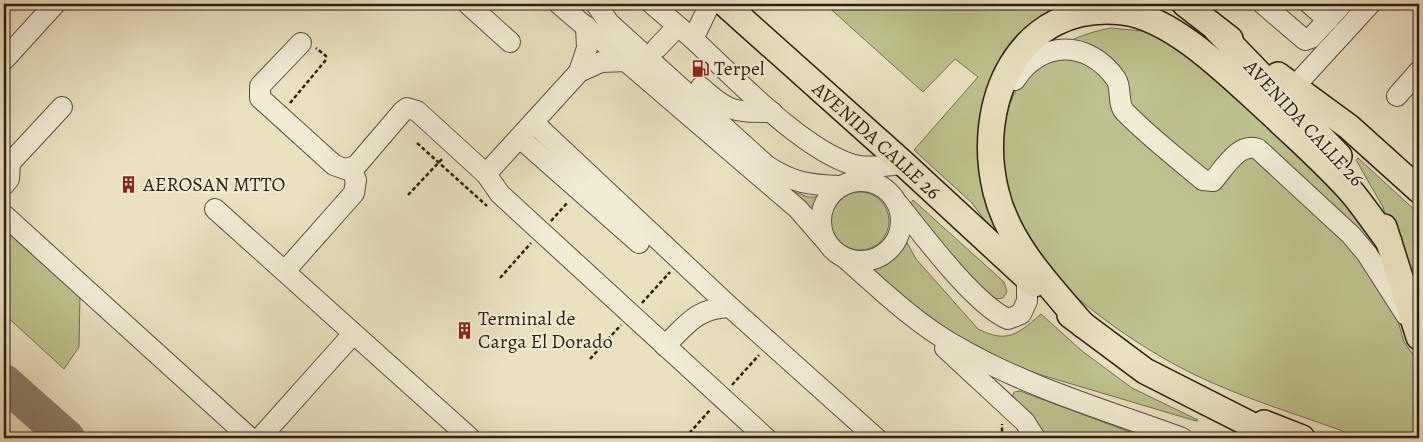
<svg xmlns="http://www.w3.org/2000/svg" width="1423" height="442" font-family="Alegreya,serif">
<rect width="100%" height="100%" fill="#ebe1bf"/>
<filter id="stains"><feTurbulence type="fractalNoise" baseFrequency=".004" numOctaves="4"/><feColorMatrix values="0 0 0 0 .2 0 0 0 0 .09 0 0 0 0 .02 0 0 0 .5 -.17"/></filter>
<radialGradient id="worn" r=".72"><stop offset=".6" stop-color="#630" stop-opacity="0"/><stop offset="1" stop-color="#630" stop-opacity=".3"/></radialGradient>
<g fill="#bec18e" stroke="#74704f">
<path d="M825,4H1150L1166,17L1083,7L992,86L1014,261L972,203L914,150L978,77L955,59L923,92Z"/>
<path d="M1111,28L1142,31L1188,50L1348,197L1370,235L1380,259L1404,342L1419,363V438H1356L1340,430C1284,410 1224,392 1172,363C1120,334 1055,288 1023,237C1019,230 1017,220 1014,212C1010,200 1004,186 1002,173C999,157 1003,128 1007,113C1021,62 1063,37 1111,28Z"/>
<path d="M1358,158L1419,214V324L1383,207L1356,160Z"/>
<path d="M782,187L808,197H820L814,216Z"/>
<circle cx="860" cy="221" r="29"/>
<path d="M913,200L1004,282L1007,292L1003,298L992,299L933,238L910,204Z"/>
<path d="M4,226L80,295L79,347L64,369L4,314Z"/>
<path d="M906,241L916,259L978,329C1007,344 1018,334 1041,314L1082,351L1132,388L1198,420L1196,421L1038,374L1008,362L951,332L868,271C887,266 896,257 906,241Z"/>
<path d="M1020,391L1146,438H1045L1012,398L1014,392Z"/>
</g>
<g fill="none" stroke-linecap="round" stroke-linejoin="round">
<path stroke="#8a8068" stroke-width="36" d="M4,382L67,438"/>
<defs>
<g id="minor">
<path d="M468,4L510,42"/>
<path d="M559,4L798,209L825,240"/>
<path d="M596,4L609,23L767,166C794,183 809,185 840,186"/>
<path d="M652,4L693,39"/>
<path d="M710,4L693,39C734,77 802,150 854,165C870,169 888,165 904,164"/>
<path d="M1263,4L1305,40L1311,38L1342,4"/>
<path d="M1310,4L1328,20"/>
<path d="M301,43L260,86V98L334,165L345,169L356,166L403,111L407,108L417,111L486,174L500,194L766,438"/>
<path d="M657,48L677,27"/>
<path d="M4,60L55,4"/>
<path d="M579,72L587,48L586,26"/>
<path d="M1015,80C1040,40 1088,39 1116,79C1122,88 1117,104 1125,112C1148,136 1177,158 1203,180L1213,181C1225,167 1239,142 1258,149L1351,235L1367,254L1406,315"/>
<path d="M701,87C729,113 735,112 772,112"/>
<path d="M1294,87L1370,4"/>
<path d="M1397,96L1419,71"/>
<path d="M534,123L730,307L876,438"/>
<path d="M520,138L639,243"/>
<path d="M4,164L10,163L62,107"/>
<path d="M486,174L579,72L601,62L627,61"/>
<circle cx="861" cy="221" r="40"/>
<path d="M4,185L9,179L10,163"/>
<path d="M899,205C923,235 975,305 1008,319L1021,314L1027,301V279"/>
<path d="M215,209L470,438"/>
<path d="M4,215L250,438"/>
<path d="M845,258C880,289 915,323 956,346C1026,387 1106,410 1182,438"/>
<path d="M285,271L354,193L356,180L350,168"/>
<path d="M665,346C687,324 697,308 730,307"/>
<path d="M945,348L1025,422L1035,438"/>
<path d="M260,438L353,334"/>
</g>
<g id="major">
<path id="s1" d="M725,4L904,164L1034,284"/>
<path d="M1185,4L1230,39"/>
<path d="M1217,30L1339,156"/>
<path d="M1278,75L1349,127L1419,190"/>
<path d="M1384,227L1419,337"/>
<path d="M1070,315L1145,371L1277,438"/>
<path d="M1083,325C1049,285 1009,245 996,192C974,104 1018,0 1123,12C1175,18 1235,81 1273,115C1300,141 1329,166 1354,195C1366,210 1377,226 1389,242"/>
<path d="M1264,423L1302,438"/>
</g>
</defs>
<use href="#minor" stroke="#5a503c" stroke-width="22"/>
<use href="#major" stroke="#2a1f10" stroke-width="28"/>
<g stroke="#2a1f10" stroke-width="2.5" stroke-dasharray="4 2.5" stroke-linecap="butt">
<path d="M290,103L325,61L326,56L316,48"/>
<path d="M417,143L487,206"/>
<path d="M408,195L443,158"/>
<path d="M551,221L568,202"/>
<path d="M500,278L531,243"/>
<path d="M642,303L670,272"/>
<path d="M590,359L621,325"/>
<path d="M732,385L759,355"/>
<path d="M685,438L710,410"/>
<path d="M1002,438V424"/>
</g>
<use href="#minor" stroke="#f2ecd5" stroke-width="20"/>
<use href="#major" stroke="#ebe1bf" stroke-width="25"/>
</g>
<defs>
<symbol id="fuel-bare" viewBox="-9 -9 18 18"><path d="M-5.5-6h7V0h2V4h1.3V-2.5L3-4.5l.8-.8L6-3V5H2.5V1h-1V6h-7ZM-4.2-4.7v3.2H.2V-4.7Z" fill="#8f2418" stroke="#f2ecd5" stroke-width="2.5" paint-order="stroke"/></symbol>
<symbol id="building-bare" viewBox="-9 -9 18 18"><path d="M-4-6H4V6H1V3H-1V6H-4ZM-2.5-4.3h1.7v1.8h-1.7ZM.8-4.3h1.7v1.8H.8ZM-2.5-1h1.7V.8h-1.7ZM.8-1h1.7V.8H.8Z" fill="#8f2418" stroke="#f2ecd5" stroke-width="2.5" paint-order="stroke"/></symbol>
</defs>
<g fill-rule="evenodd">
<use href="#fuel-bare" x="688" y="56" width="25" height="25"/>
<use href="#building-bare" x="116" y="172" width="25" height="25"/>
<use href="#building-bare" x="452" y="318" width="25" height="25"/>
</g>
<g text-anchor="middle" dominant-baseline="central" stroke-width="4" stroke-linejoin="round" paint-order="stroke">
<g font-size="20" fill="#2a1f10" stroke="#f2ecd5" text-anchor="start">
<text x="714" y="68">Terpel</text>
<text x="143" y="184">AEROSAN MTTO</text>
<text x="478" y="318">Terminal de<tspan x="478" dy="23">Carga El Dorado</tspan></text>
</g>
<g font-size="20" fill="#2a1f10" stroke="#f2ecd5">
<text transform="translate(1304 123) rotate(47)">AVENIDA CALLE 26</text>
<text stroke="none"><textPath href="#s1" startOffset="204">AVENIDA CALLE 26</textPath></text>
</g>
</g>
<rect width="1423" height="442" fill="none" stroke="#ebe1bf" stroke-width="20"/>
<rect x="5" y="5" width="1413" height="432" fill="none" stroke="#2a1f10" stroke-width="2.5"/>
<rect x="10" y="10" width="1403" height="422" fill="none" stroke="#2a1f10"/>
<rect width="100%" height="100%" filter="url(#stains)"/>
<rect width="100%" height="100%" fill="url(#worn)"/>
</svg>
